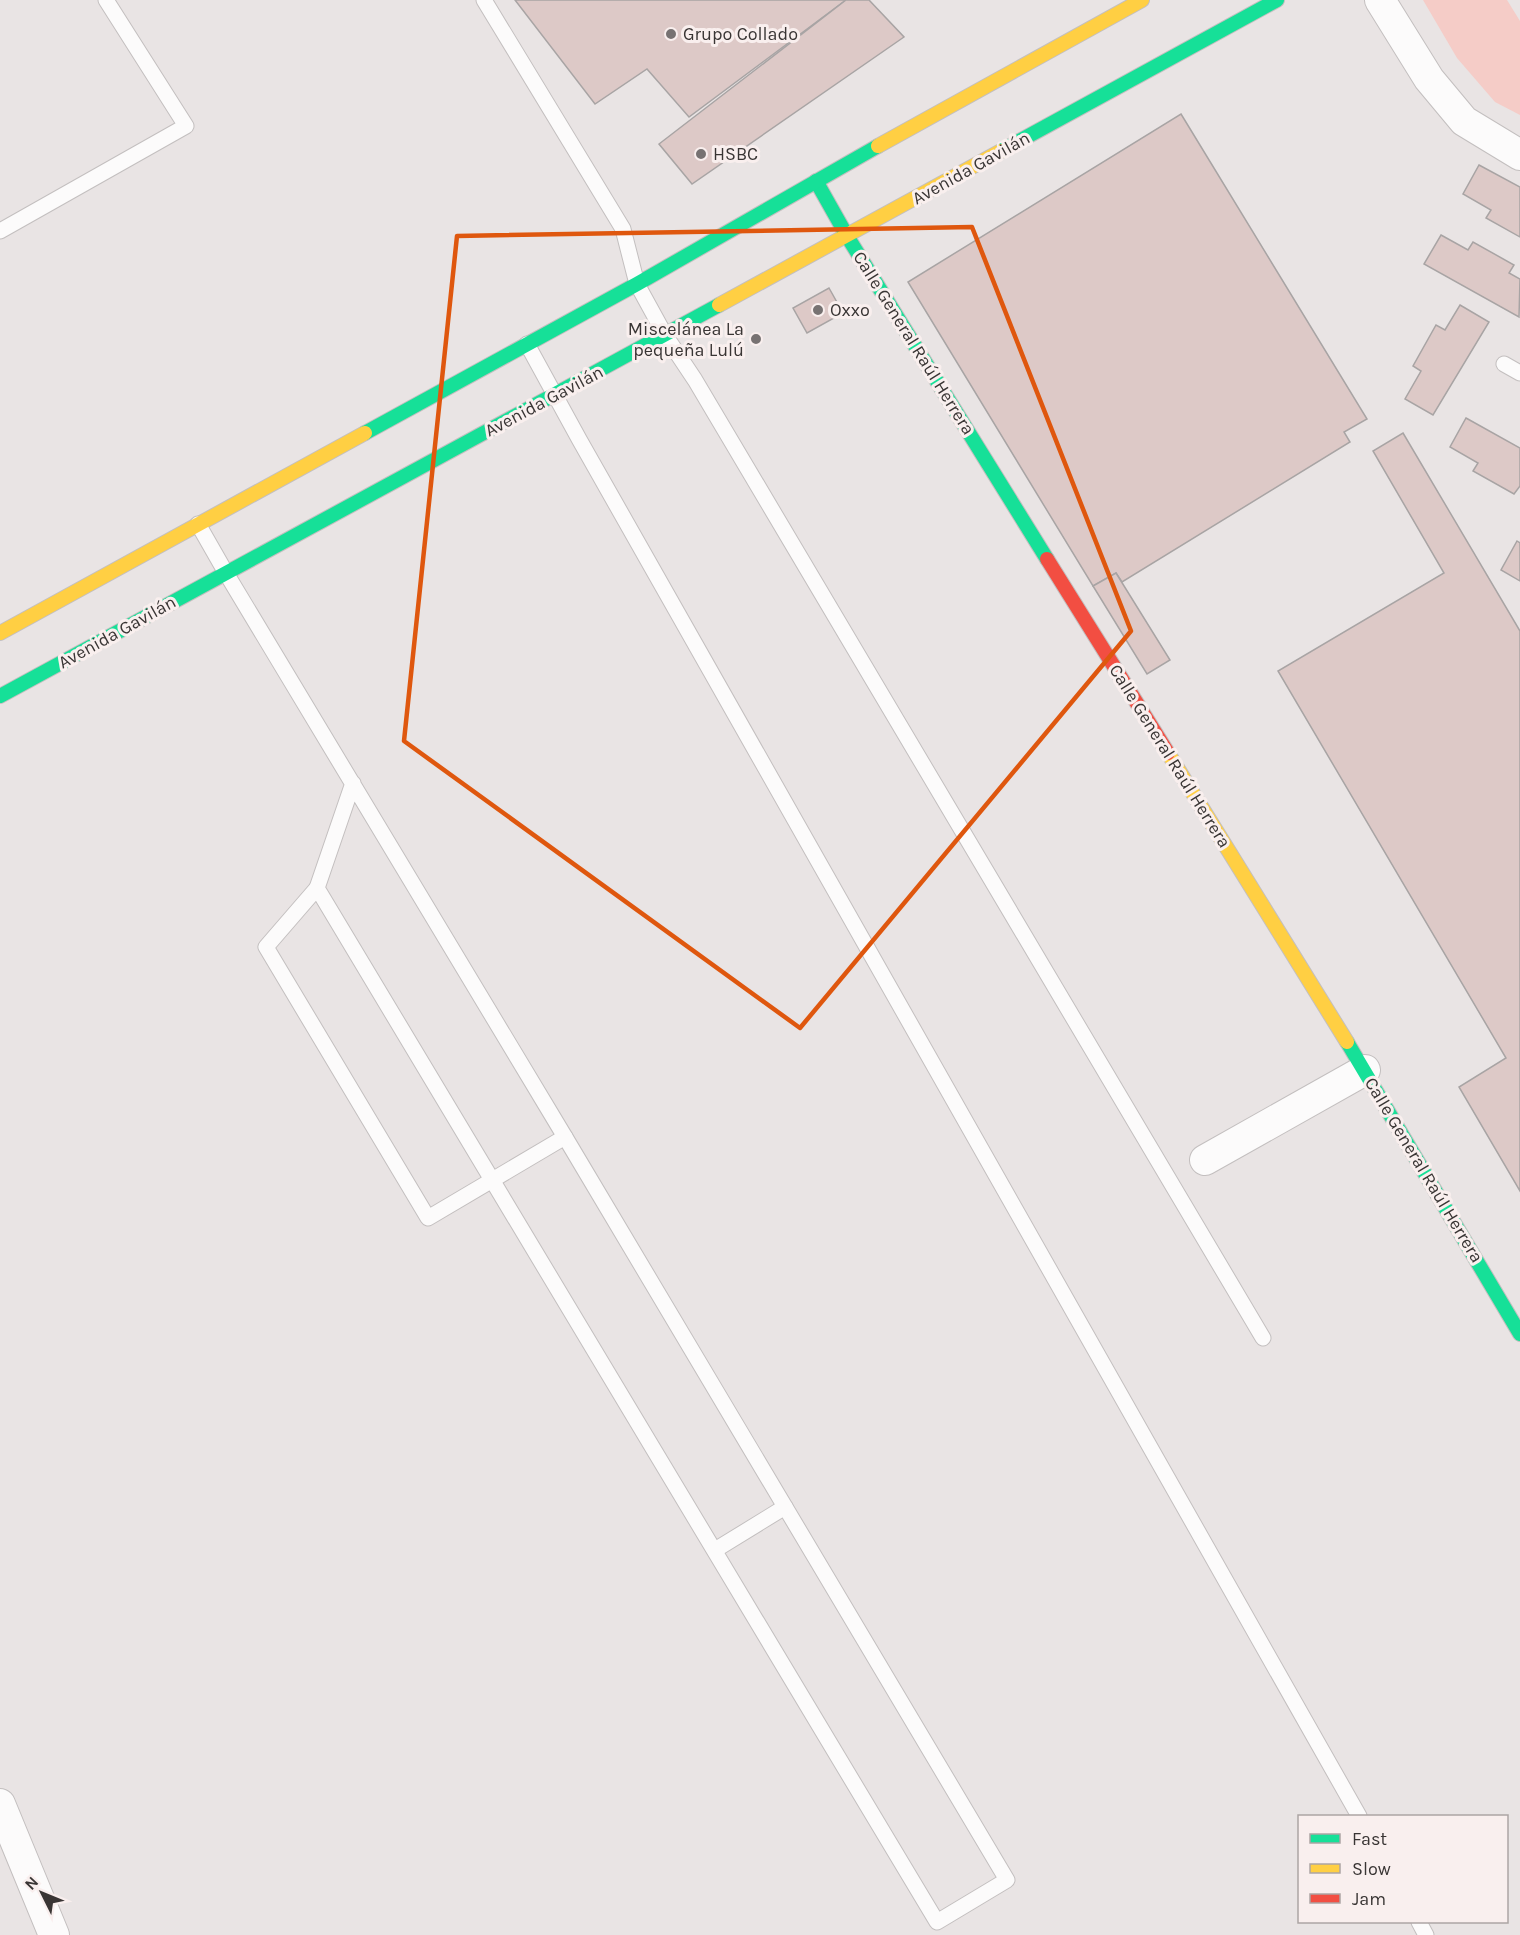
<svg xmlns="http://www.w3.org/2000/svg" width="1520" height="1935" font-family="Karla,sans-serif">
<rect width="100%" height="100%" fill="#e9e4e4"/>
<path fill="#f5ccc7" d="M1423,0H1507L1520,21V115L1495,102L1457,58Z"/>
<g fill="#ddc9c7" stroke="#a8a4a4" stroke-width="1.5">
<path d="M515,0H846L689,117L647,69L595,104Z"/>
<path d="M846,0H869L904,37L692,184L659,144Z"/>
<path d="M1181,114L1367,419L1344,432L1350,442L1122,582L1116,573L1093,586L908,282Z"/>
<path d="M1479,165L1520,187V237L1486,218L1491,210L1463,194Z"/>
<path d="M1441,235L1468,250L1473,242L1514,265L1509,273L1520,279L1519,317L1424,264Z"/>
<path d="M829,288L843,313L807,333L793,308Z"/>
<path d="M1460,305L1489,322L1433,415L1405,399L1421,371L1413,366L1436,325L1445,330Z"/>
<path d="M1466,418L1520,448V486L1514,494L1473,471L1478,463L1450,447Z"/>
<path d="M1403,433L1520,631V1191L1459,1087L1506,1058L1278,671L1444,573L1373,451Z"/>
<path d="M1517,541L1520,543V581L1501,570Z"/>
<path d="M1116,573L1170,660L1147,674L1093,586Z"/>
</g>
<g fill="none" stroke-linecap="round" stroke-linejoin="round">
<defs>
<g id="lane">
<path d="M484,0L623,229L637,284L665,335L695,380L1263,1338"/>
<path d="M0,231L186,126L106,0"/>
<path d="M527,344L579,439L1359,1816"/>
<path d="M1504,364L1520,373"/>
<path d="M198,524L226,573L565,1137L1007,1880L937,1922L317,888L353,783"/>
<path d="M317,888L266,947L428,1218L565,1137"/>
<path d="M715,1550L785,1507"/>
<path d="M1419,1922L1426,1935"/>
</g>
<g id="street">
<path d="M1380,0L1429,79L1464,121L1520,155"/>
<path d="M1205,1160L1365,1070"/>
<path d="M0,1804L54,1935"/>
</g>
<g id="fast">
<path d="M1001,151L1277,0"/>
<path d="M816,181L847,236L1047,559"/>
<path d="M365,433L637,284L878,146"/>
<path d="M0,696L719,305"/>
<path d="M1347,1042L1520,1334"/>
</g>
<g id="slow">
<path d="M878,146L1142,0"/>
<path d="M719,305L1001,151"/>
<path d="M0,633L365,433"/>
<path d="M1168,753L1347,1042"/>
</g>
<path id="jam" d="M1047,559L1168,753"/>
</defs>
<use href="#lane" stroke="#c3bfbf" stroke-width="17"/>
<use href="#street" stroke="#c3bfbf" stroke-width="32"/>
<use href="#fast" stroke="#c3bfbf" stroke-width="16"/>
<use href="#slow" stroke="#c3bfbf" stroke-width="16"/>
<use href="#jam" stroke="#c3bfbf" stroke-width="16"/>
<use href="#lane" stroke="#fcfbfb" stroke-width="15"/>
<use href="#street" stroke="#fcfbfb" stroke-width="30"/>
<use href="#fast" stroke="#16e098" stroke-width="14"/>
<use href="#slow" stroke="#ffcf43" stroke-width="14"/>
<use href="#jam" stroke="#f24e42" stroke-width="14"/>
</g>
<path fill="none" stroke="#df570e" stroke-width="4.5" stroke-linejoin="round" d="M972,227L1131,631L800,1028L404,741L457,236Z"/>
<g fill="#777272" stroke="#f9efee" stroke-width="2">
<circle cx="671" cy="34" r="6"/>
<circle cx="701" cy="154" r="6"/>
<circle cx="818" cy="310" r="6"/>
<circle cx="756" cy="339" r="6"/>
</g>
<g text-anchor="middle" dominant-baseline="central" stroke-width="6" stroke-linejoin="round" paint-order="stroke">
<g font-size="18" fill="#393534" stroke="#f9efee" text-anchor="start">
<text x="683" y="34">Grupo Collado</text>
<text x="713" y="154">HSBC</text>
<text x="830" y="310">Oxxo</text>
<text x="744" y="329" text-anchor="end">Miscelánea La<tspan x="744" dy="21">pequeña Lulú</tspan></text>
</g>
<g font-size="18" fill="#393534" stroke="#f9efee">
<text transform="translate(971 168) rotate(-29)">Avenida Gavilán</text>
<text transform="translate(914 343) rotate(58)">Calle General Raúl Herrera</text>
<text transform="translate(544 401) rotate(-28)">Avenida Gavilán</text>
<text transform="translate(117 632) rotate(-29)">Avenida Gavilán</text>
<text transform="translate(1170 756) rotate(58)">Calle General Raúl Herrera</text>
<text transform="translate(1424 1170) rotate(59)">Calle General Raúl Herrera</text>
</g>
</g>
<rect x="1298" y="1815" width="210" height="108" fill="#f9efee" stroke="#aca5a4" stroke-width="1.5"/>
<rect x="1310" y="1834" width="30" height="9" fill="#16e098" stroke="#aca5a4" stroke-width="1.5"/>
<text x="1352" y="1845" font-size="18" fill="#393534">Fast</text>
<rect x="1310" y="1864" width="30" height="9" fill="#ffcf43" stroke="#aca5a4" stroke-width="1.5"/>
<text x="1352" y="1875" font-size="18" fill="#393534">Slow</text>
<rect x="1310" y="1894" width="30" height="9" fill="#f24e42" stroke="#aca5a4" stroke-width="1.5"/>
<text x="1352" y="1905" font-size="18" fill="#393534">Jam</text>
<g transform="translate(42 1893) rotate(313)" stroke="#f9efee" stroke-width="4.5" paint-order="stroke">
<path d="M0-4.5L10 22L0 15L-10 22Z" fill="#393534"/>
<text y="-9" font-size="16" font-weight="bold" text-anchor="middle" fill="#393534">N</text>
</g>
</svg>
